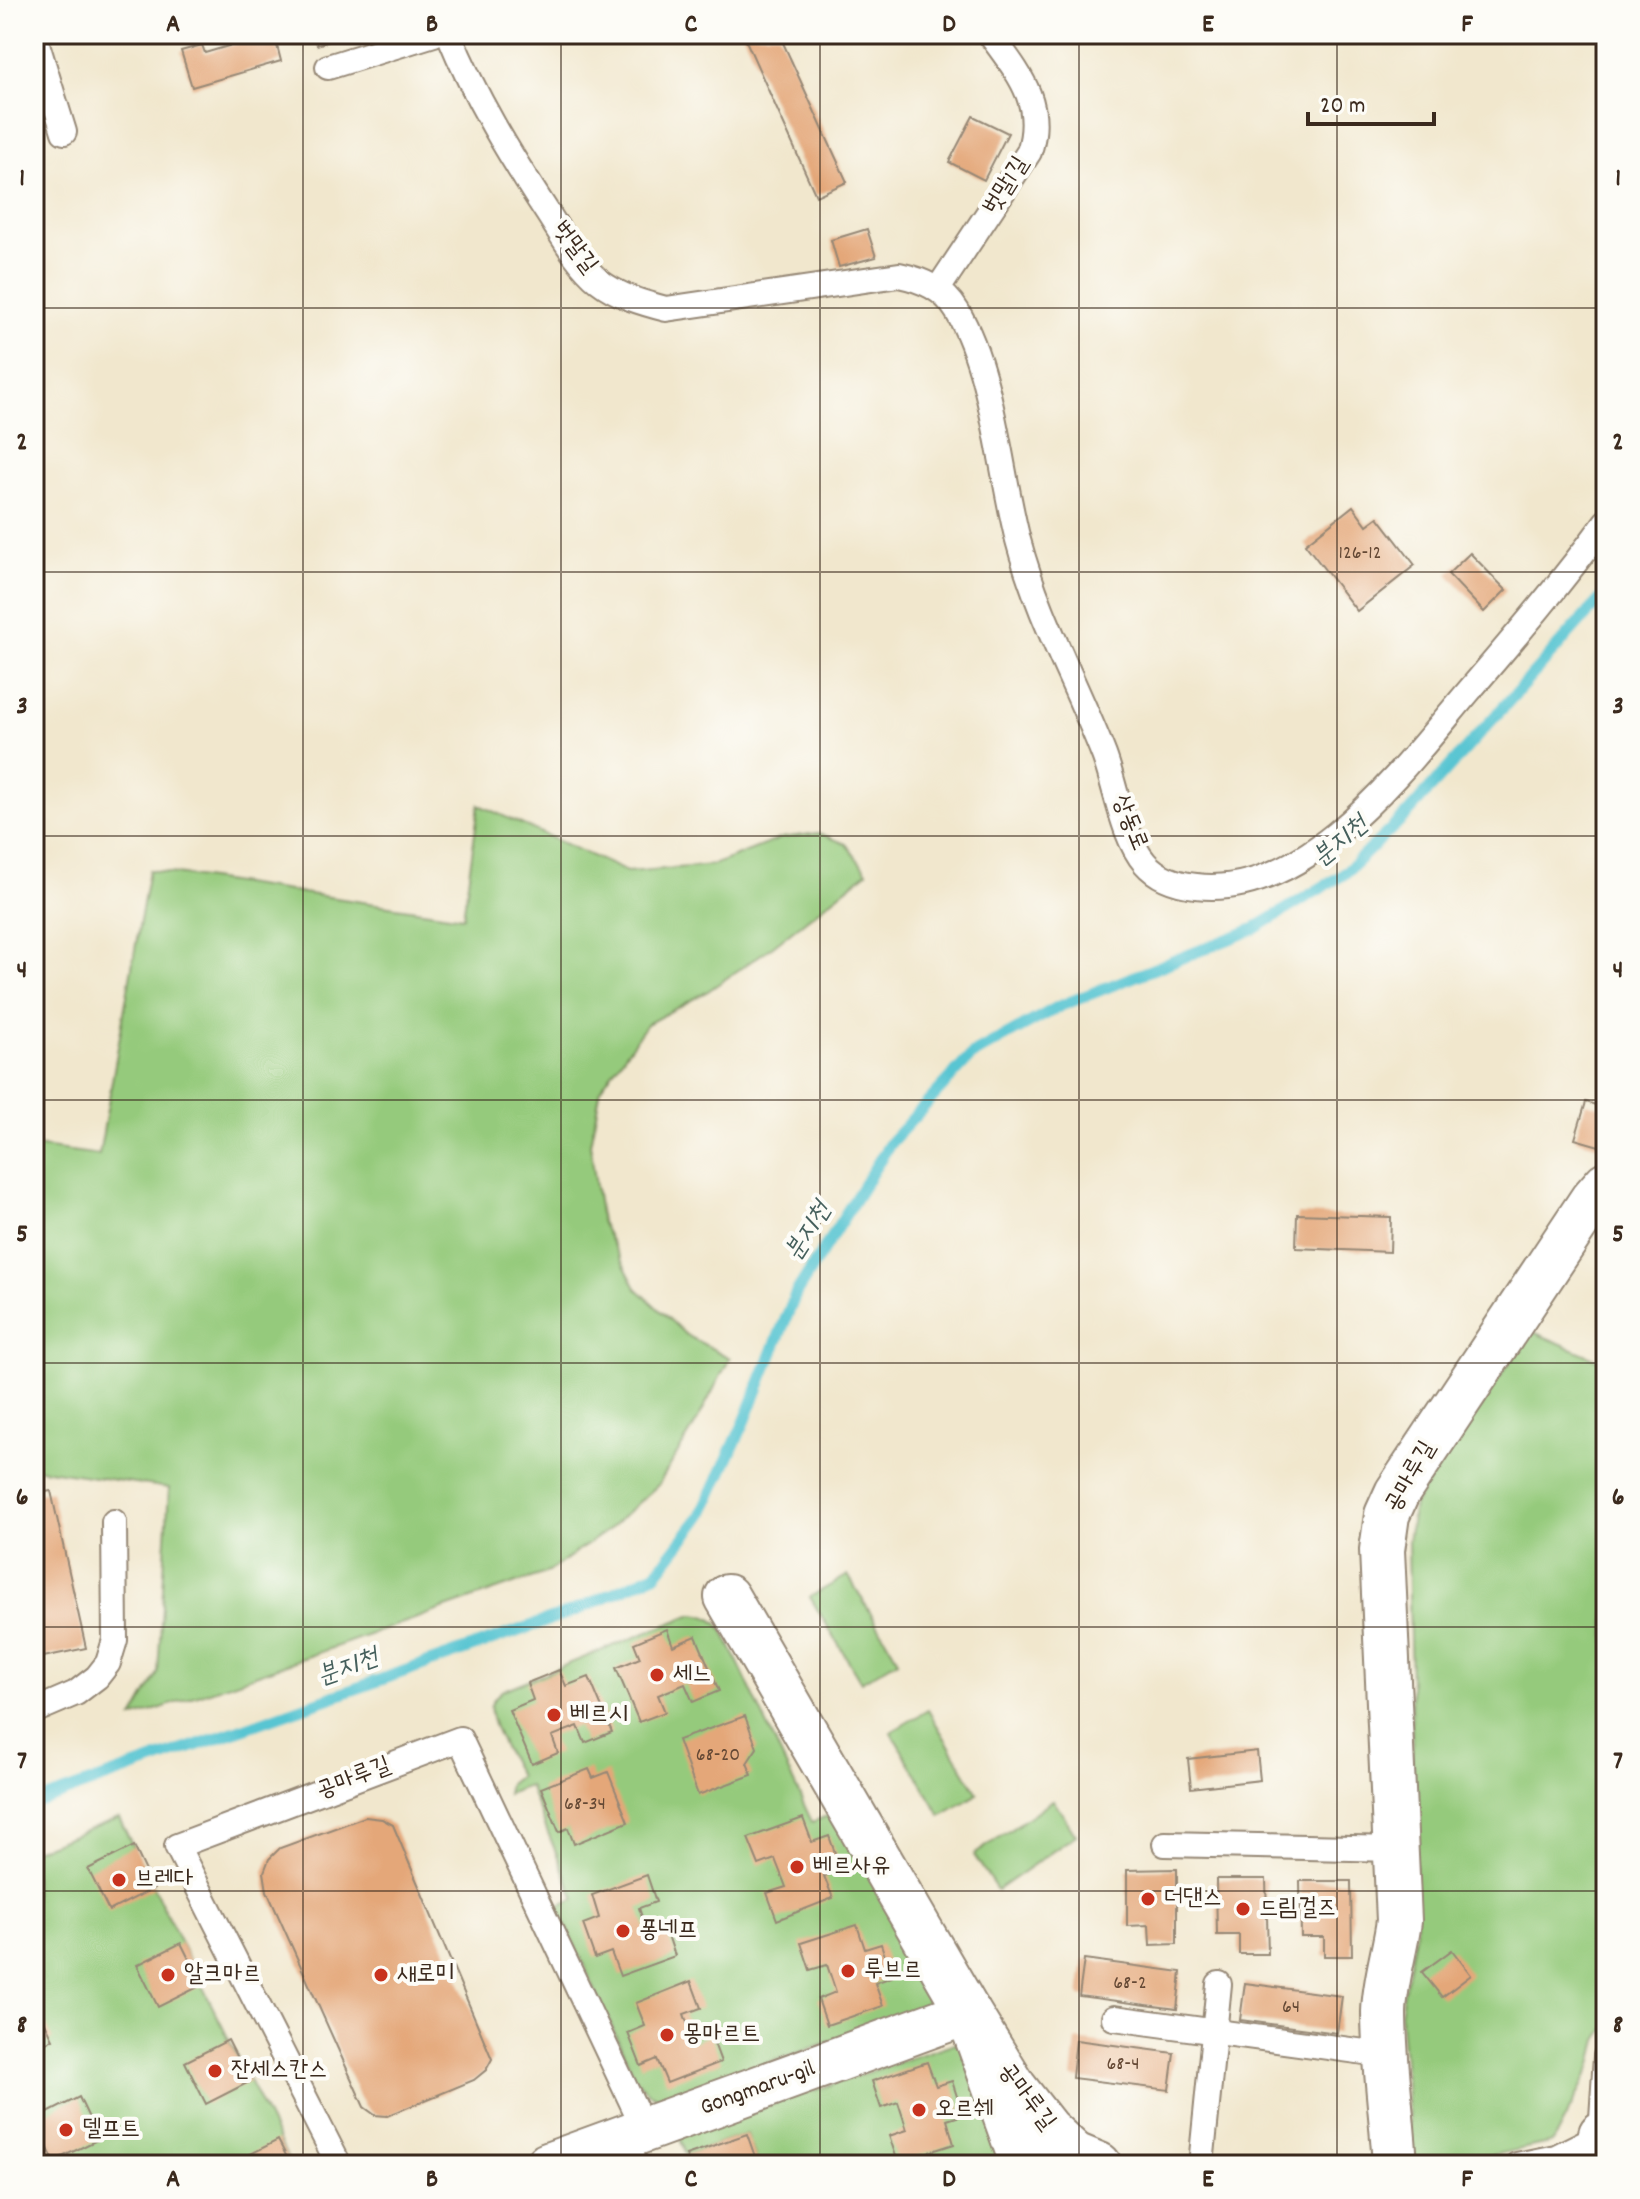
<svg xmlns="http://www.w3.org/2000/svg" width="1640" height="2199" font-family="Dekko,'Poor Story',sans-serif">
<rect width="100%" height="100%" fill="#fdfcf7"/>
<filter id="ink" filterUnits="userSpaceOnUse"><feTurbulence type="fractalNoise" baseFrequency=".0125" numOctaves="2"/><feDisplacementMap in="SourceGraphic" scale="16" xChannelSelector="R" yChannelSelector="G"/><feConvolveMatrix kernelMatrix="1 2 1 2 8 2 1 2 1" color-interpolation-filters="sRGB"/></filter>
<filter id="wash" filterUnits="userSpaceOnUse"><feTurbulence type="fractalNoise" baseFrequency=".006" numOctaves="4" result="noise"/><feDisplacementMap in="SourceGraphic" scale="32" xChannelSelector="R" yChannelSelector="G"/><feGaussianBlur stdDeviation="1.8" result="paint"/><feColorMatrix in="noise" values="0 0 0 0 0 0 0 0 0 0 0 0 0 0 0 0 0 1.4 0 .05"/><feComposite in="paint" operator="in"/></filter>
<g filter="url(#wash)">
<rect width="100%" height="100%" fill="#f1e7cd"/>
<g fill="#95ca7b" stroke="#687a4c" stroke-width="2">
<path d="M479,805L627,872L713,865L782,838L819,833L846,844L867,872L773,946L708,991L647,1024L601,1088L590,1144L601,1222L636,1288L686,1335L730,1358L695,1425L658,1485L608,1530L548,1572L133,1718L158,1673L169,1488L34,1468V1146L99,1155L149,870L463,917Z"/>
<path d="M1531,1331L1606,1363V2028L1598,2040L1591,2068L1553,2142L1447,2165H1417L1412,2159L1400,2012L1416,1931L1408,1541L1414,1504Z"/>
<path d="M848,1575L898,1660L861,1682L810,1597Z"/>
<path d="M693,1614C707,1615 714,1619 723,1630L812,1822L835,1813L933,1986L925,2004L917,2011L671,2097C654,2098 647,2093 636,2080L557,1906L575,1899L529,1786L507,1794L509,1784L519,1776C511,1760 487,1721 491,1705C493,1698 498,1694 503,1690Z"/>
<path d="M928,1710L978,1794L941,1816L891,1732Z"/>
<path d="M1053,1800L1076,1835L997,1890L974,1855Z"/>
<path d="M119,1818L291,2165H56L34,2120V1850Z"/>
<path d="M955,2043L961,2045L1005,2165H758L747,2134L686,2155L679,2136Z"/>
</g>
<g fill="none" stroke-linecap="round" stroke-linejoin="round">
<path stroke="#59c5d2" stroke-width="12" d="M34,1803L574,1611L656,1574L701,1516L745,1421L796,1293L891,1142L972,1055L1060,1006L1254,929L1344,874L1409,812L1606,593"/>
</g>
<g id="blocks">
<g fill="#e4a779">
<path d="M242,34H274L281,61L192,87L181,51L202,45L205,53L245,41Z"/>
<path d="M314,34H349V35L317,45Z"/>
<path d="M743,34H779L847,182L816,196Z"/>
<path d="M973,116L1008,133L984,180L949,162Z"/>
<path d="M867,229L876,257L839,267L831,240Z"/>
<path d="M1353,506L1367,525L1378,517L1415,565L1357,611L1305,544Z"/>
<path d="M1470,553L1506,590L1484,612L1448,574Z"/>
<path d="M1586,1102L1606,1108V1123L1599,1146L1575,1139Z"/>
<path d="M1297,1214L1391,1217L1390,1252L1296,1248Z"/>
<path d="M51,1491L86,1648L34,1659V1494Z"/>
<path d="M667,1629L673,1646L696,1636L719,1691L693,1702L685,1684L658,1695L665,1712L639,1722L616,1668L640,1658L634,1643Z"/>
<path d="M559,1670L566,1686L589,1677L612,1732L585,1743L578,1726L552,1736L558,1753L532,1764L509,1710L533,1700L527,1683Z"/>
<path d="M745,1716L757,1748L747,1763L752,1775L698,1795L678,1740Z"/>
<path d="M1257,1751L1260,1780L1191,1788L1188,1759Z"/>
<path d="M589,1769L593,1778L608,1772L628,1822L574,1844L568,1828L559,1832L541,1788Z"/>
<path d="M365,1817L382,1819L393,1825L492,2059L486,2070L474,2080L387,2116L375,2115L364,2107L267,1891L264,1872L269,1859L280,1848Z"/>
<path d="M803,1818L812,1842L829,1836L841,1870L824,1876L833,1898L777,1920L767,1893L786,1887L775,1859L759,1865L748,1838Z"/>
<path d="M134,1846L154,1888L109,1911L88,1869Z"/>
<path d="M1177,1869V1944L1150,1945L1149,1925L1127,1926V1870Z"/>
<path d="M647,1875L656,1902L639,1908L648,1935L666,1929L675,1956L620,1976L611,1952L595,1958L583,1924L599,1918L592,1895Z"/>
<path d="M1216,1879H1266L1268,1954H1239V1935H1217Z"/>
<path d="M1300,1881H1351L1352,1956H1324V1937H1301Z"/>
<path d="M857,1925L865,1949L881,1944L892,1977L875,1983L883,2006L827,2025L818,1999L836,1992L827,1965L810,1970L801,1943Z"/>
<path d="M181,1943L202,1985L158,2007L137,1965Z"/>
<path d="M1452,1950L1471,1975L1442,1997L1422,1972Z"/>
<path d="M1084,1959L1181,1972L1177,2009L1079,1996Z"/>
<path d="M691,1981L701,2008L684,2014L694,2042L711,2035L721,2062L667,2083L657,2059L641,2066L628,2033L645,2026L636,2003Z"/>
<path d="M1245,1983L1342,1996L1337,2033L1240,2020Z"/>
<path d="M34,2000L53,2039L34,2049Z"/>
<path d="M228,2040L249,2082L206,2104L185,2062Z"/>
<path d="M1076,2040L1174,2053L1169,2090L1072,2078Z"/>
<path d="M927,2062L936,2086L952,2081L963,2115L947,2120L954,2144L898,2162L889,2136L907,2130L898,2102L881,2108L872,2081Z"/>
<path d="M79,2097L99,2139L54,2161L34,2120Z"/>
<path d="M747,2134L758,2165H689L686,2155Z"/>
<path d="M278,2140L291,2165H234L233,2163Z"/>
</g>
</g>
</g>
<g filter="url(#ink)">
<use href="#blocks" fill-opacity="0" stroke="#968876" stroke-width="2"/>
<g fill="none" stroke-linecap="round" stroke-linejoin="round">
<defs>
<g id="service">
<path d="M34,34L64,132"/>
<path d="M449,34C475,98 510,155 547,212C562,235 577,263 599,281C618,296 643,303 666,309L899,275C923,280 944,289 957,311C993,371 1000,471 1018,540C1038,616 1076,683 1104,755C1116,787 1123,838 1145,863C1158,878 1177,884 1196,886C1307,900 1405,766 1468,692C1516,636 1563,581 1606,522"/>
<path d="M328,67L434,34"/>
<path d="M938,289L1029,152C1045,102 1018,73 990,34"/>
<path d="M34,1711L76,1693L97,1677L108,1663L115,1640L114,1522"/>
<path d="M1165,1844L1396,1849"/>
<path d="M1114,2018L1387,2055"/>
<path d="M1601,2134L1606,2056"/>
<path d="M623,2138L636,2165"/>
<path d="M339,2165L177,1846L460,1739L645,2130"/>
<path d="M1201,2165L1219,1984"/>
<path d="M1517,2165L1556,2157L1606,2132"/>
</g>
<g id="minor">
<path d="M727,1597L968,2012L1014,2087L1047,2129L1075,2155L1099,2165"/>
<path d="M1601,2134L1606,2162"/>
<path d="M548,2165L968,2012L1023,2165"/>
<path d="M1395,2165C1392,2114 1384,2062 1384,2012C1385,1981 1395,1951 1399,1921L1382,1550L1387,1515L1397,1493L1592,1200L1606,1184"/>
</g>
</defs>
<use href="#service" stroke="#968876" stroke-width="28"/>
<use href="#minor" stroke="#968876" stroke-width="48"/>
<use href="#service" stroke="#fff" stroke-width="24"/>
<use href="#minor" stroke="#fff" stroke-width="44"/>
</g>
</g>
<path fill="none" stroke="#3b2a1e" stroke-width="2" stroke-opacity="0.55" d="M303,34V2165M561,34V2165M820,34V2165M1079,34V2165M1337,34V2165M34,308H1606M34,572H1606M34,836H1606M34,1100H1606M34,1363H1606M34,1627H1606M34,1891H1606"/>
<g fill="#c8321e" stroke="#fdfcf7" stroke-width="3">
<circle cx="657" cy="1675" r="8"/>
<circle cx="554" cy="1715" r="8"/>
<circle cx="797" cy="1867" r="8"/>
<circle cx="119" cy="1880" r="8"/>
<circle cx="1148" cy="1899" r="8"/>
<circle cx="1243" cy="1909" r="8"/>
<circle cx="623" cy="1931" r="8"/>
<circle cx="848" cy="1971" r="8"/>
<circle cx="168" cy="1975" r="8"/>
<circle cx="381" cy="1975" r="8"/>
<circle cx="667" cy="2035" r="8"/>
<circle cx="215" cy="2071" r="8"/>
<circle cx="919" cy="2110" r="8"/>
<circle cx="66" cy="2130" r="8"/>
</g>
<g text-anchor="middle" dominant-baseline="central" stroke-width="8" stroke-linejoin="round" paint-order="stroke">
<g font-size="20" fill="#654935">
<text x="1360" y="554">126-12</text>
<text x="718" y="1756">68-20</text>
<text x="585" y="1805">68-34</text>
<text x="1130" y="1984">68-2</text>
<text x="1291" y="2008">64</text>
<text x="1123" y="2065">68-4</text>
</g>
<g font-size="24" fill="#3b2a1e" stroke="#fdfcf7">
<text transform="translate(1007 186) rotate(-58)">벗말1길</text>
<text transform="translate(574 248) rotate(53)">벗말길</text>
<text transform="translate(1129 823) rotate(68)">상동로</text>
<text transform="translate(1411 1477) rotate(-60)">공마루길</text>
<text transform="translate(354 1779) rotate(-21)">공마루길</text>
<text transform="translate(758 2089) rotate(-20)">Gongmaru-gil</text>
<text transform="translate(1026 2097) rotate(53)">공마루길</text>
</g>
<g font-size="24" fill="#3b2a1e" stroke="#fdfcf7" text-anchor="start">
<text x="673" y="1675">세느</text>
<text x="570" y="1715">베르시</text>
<text x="813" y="1867">베르사유</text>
<text x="135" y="1880">브레다</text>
<text x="1164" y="1899">더댄스</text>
<text x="1259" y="1909">드림걸즈</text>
<text x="639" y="1931">퐁네프</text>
<text x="864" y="1971">루브르</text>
<text x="184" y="1975">알크마르</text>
<text x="397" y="1975">새로미</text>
<text x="683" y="2035">몽마르트</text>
<text x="231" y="2071">잔세스칸스</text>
<text x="935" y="2110">오르쉐</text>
<text x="82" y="2130">델프트</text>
</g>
<g font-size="26" font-style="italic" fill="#46605d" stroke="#fdfcf7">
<text transform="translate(1341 842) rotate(-40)">분지천</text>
<text transform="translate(809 1232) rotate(-58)">분지천</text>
<text transform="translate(348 1668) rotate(-20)">분지천</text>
</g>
</g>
<rect width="1640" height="2199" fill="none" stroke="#fdfcf7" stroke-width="88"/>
<path d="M1308 112v12h126v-12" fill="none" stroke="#3b2a1e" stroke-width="4"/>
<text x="1320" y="112" font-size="24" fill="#3b2a1e" stroke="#fdfcf7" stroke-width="6" paint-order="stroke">20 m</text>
<rect x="44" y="44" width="1552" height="2111" fill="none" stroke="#3b2a1e" stroke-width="3"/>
<g font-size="26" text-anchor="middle" font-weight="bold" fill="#3b2a1e">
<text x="173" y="31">A</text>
<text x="432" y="31">B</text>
<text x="691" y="31">C</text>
<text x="949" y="31">D</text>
<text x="1208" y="31">E</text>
<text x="1467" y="31">F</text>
<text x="22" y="185">1</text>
<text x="1618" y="185">1</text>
<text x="22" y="449">2</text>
<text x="1618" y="449">2</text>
<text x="22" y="713">3</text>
<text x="1618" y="713">3</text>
<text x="22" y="977">4</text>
<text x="1618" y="977">4</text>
<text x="22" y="1241">5</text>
<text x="1618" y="1241">5</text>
<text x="22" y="1504">6</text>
<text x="1618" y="1504">6</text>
<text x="22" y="1768">7</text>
<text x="1618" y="1768">7</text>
<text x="22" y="2032">8</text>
<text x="1618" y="2032">8</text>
<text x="173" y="2186">A</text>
<text x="432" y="2186">B</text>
<text x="691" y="2186">C</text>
<text x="949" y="2186">D</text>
<text x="1208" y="2186">E</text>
<text x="1467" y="2186">F</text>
</g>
</svg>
